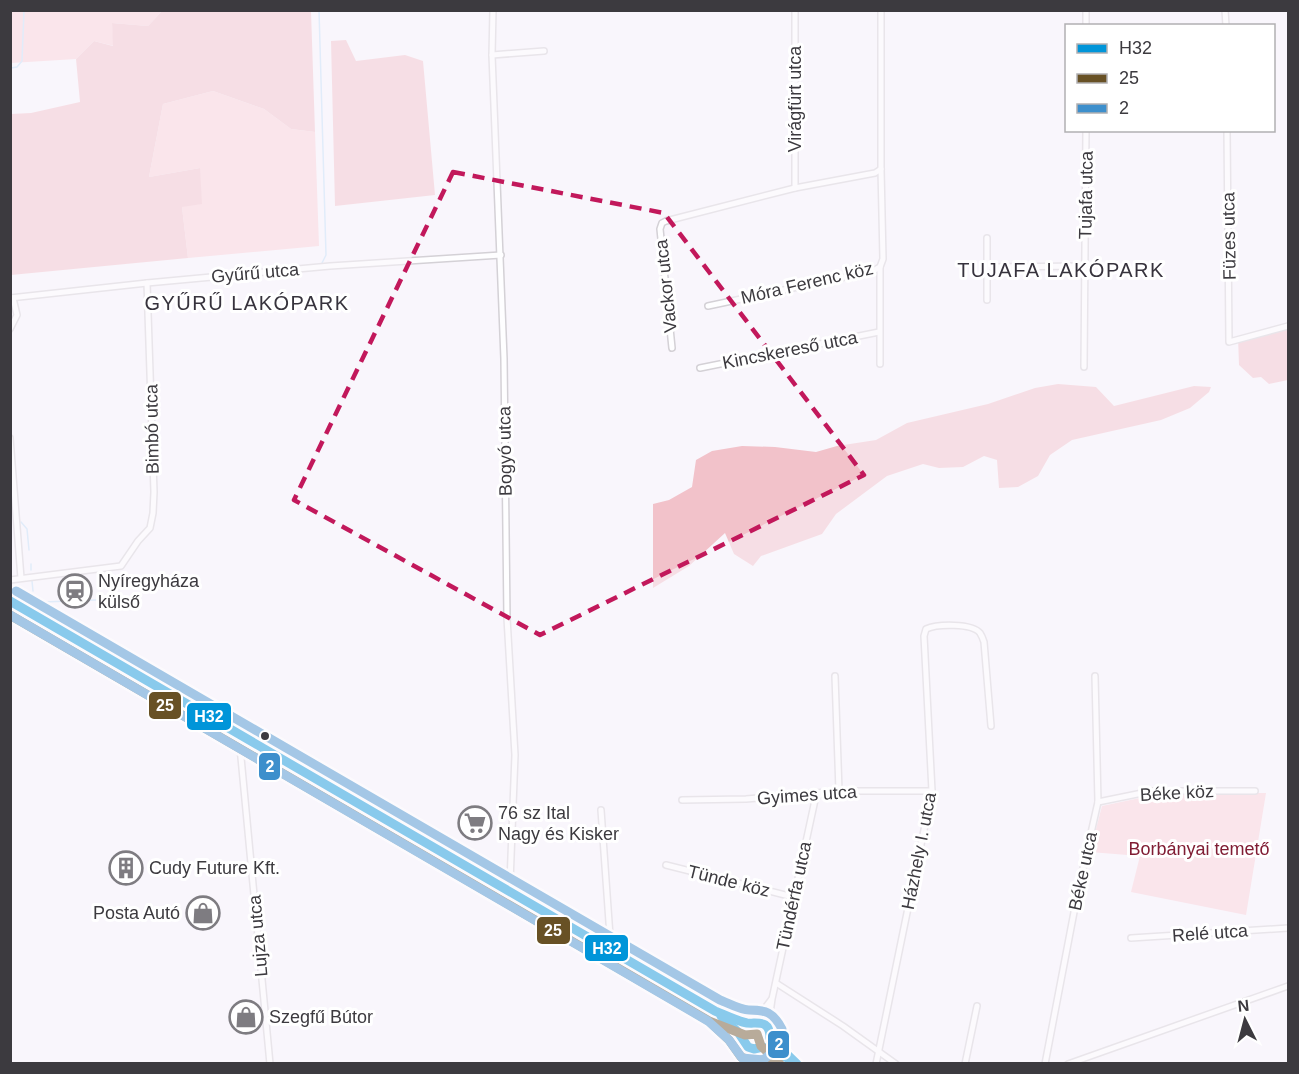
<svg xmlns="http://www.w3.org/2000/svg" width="1299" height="1074" font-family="Helvetica,sans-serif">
<rect width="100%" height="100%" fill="#f9f6fc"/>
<g fill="#fad0d7">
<path d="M10,11H162L148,26L112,23L114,46L94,41L76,59L11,63Z"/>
<path d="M213,91L264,109L291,129L315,132L319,246L188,258L182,207L200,168L149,177L163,104Z"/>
<path d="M1182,793H1266L1246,915L1131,892L1140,856L1090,852L1102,806L1154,795Z"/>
</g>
<g fill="#f2c2ca">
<path d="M162,11H311L315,132L291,129L264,109L213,91L163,104L149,177L200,168L202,204L182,207L188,258L11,275V114L31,113L80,102L76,59L94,41L113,46L112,23L148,26Z"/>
<path d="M346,40L356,61L405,55L423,61L435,195L335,206L331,41Z"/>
<path d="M1288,326V380L1269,384L1261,377L1253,378L1239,365L1238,337Z"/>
<path d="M1058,384L1096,387L1114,406L1194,386L1211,387L1209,392L1190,408L1161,420L1072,440L1050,455L1038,476L1018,487L999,488L997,460L984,456L963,467L939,468L923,464L887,476L836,514L822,534L761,556L753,566L734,554L725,533L689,566L653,588V504L669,500L692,487L696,460L712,451L742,446L775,447L816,452L837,446L876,440L907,423L988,404L1035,388Z"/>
</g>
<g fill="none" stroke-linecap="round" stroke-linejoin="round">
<g stroke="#c3e0f8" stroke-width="1.5">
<path d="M319,10L326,255L322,263"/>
<path d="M11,68L17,67L22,61L24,10"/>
<path d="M21,522L27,529L29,550"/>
<path d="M31,564V570"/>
<path d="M32,581L33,591"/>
<path d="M40,600L43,602L122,599"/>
</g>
<defs>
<g id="minor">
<path d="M493,10L492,55L504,359L507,618L515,755L510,882L508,891"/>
<path d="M1086,10V26"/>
<path d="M1225,10L1226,26"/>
<path d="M492,55L544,51"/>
<path d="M1227,130L1229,342L1288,326"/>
<path d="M795,188V10"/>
<path d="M987,238V300"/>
<path d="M987,267L1085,266"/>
<path d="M10,298L147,283L330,266L501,255"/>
<path d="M708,306L873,271L880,267L883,259L881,169V10"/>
<path d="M10,329L17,315L13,298"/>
<path d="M672,348L660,229L662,223L666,221L795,188L875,173L881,169"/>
<path d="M880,364V267"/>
<path d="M1084,367L1086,130"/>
<path d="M700,368L879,332"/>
<path d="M10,438L21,578"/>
<path d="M10,580L121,566L138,541L150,528L153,513L154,492L147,283"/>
<path d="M835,676L839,791"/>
<path d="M241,736L240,747L270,1064"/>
<path d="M682,800L746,799L839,791H932"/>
<path d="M1098,802L1152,791H1255"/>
<path d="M601,810L611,950"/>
<path d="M666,865L793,897"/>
<path d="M1131,938L1288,928"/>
<path d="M776,983L843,1026L896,1064"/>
<path d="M755,1021L771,1000"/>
<path d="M768,1027L772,999L815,800L820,794"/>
<path d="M876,1064L932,791L924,636L926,629C937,624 972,623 980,633C982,636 983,639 984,642L991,726"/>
<path d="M965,1064L977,1006"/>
<path d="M1045,1064L1079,886L1098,802L1095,676"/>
<path d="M1068,1064L1288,986"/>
</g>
<g id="tertiary">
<path d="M745,1064L746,1045"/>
<path d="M750,1064L758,1049"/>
</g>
<g id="secondary">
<path d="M10,601L715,1011L748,1023"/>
<path d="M721,1016C726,1020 732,1025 736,1030C745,1039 746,1053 763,1047L770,1038"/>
<path d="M742,1037V1032L748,1023L760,1022L768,1027L770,1038L798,1064"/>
<path d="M763,1047L789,1059"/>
</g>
</defs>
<use href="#minor" stroke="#d4d1d6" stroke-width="8"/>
<use href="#tertiary" stroke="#d4d1d6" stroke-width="9"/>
<use href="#secondary" stroke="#d4d1d6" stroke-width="10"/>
<use href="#minor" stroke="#fefeff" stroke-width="5"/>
<use href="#tertiary" stroke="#fefeff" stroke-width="6"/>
<use href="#secondary" stroke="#f5f5f9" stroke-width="7"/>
<defs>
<g id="bus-1">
<path d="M10,601L715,1011C725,1015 737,1021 747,1023C758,1024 770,1019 770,1038L797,1064"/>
<path d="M721,1016L738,1032L748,1047L754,1049L763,1047L787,1058"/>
</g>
<g id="bus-2">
<path d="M10,615L709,1021L745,1035L757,1034L761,1046L780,1064"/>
<path d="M713,1025L729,1040L741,1057L752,1061L762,1060L770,1064"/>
</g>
<path id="bus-3" d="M10,615L708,1021L729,1040L742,1058L763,1060L778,1048L782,1029C773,1012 766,1010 749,1010C740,1010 728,1003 720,1000L16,591"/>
</defs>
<use href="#bus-1" stroke="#fff" stroke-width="14"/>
<use href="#bus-2" stroke="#fff" stroke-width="14"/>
<use href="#bus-3" stroke="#fff" stroke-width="14"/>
<use href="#bus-1" stroke="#0095d9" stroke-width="9"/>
<use href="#bus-2" stroke="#685125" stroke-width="9"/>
<use href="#bus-3" stroke="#3d8fcc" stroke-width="9"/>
</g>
<path d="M0 0H1299V1074H0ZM453,172L664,213L864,475L540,635L294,500Z" fill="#f9f6fc" fill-opacity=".55" fill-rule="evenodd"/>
<path fill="none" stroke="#c2185b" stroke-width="4.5" stroke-dasharray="12 8" stroke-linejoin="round" d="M453,172L664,213L864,475L540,635L294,500Z"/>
<defs>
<symbol id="station-ring" viewBox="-11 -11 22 22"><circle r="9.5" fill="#fff" stroke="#7e7c81" stroke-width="1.5"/><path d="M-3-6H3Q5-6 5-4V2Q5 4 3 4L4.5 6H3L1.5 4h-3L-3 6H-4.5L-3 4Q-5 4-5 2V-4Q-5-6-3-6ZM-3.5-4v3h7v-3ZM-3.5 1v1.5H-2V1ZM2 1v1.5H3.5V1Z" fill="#7e7c81"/></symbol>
<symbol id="supermarket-ring" viewBox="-11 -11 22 22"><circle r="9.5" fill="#fff" stroke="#7e7c81" stroke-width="1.5"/><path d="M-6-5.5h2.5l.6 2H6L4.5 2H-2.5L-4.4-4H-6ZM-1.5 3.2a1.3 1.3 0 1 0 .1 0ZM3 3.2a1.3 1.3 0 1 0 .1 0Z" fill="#7e7c81"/></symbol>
<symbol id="building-ring" viewBox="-11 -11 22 22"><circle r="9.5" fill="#fff" stroke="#7e7c81" stroke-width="1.5"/><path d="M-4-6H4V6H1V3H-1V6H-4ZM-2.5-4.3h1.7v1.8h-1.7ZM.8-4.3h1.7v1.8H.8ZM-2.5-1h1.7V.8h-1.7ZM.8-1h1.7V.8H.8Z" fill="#7e7c81"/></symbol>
<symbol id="shop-ring" viewBox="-11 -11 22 22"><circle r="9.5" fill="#fff" stroke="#7e7c81" stroke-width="1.5"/><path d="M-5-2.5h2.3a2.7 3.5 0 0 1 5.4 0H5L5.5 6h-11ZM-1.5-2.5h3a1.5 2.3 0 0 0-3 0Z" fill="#7e7c81"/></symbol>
</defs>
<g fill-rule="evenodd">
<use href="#station-ring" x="56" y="572" width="38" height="38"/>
<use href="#supermarket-ring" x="456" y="804" width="38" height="38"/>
<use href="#building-ring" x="107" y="849" width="38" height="38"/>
<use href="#shop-ring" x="184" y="894" width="38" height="38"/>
<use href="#shop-ring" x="227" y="998" width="38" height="38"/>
</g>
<circle fill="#3c3a3f" stroke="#fff" stroke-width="2" cx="265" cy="736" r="5"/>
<g text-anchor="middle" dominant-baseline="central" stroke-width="6" stroke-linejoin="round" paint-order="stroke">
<g font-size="18" fill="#3c3a3f" stroke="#fff">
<text transform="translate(795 99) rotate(-90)">Virágfürt utca</text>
<text transform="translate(1086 195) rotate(-89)">Tujafa utca</text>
<text transform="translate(1229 236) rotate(-91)">Füzes utca</text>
<text transform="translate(255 273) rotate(-5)">Gyűrű utca</text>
<text transform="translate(807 283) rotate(-13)">Móra Ferenc köz</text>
<text transform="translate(666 286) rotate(-96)">Vackor utca</text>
<text transform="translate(790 350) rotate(-11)">Kincskereső utca</text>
<text transform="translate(152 429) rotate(-91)">Bimbó utca</text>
<text transform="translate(505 451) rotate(-91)">Bogyó utca</text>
<text transform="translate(1177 793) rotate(-3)">Béke köz</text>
<text transform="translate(807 795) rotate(-4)">Gyimes utca</text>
<text transform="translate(919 851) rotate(-79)">Házhely I. utca</text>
<text transform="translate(1083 871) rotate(-78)">Béke utca</text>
<text transform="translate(729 881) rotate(14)">Tünde köz</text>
<text transform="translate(794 896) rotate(-78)">Tündérfa utca</text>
<text transform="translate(1210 933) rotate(-4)">Relé utca</text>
<text transform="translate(258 936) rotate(-95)">Lujza utca</text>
</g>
<g font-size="18" fill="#3c3a3f" stroke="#fff" text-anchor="start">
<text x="98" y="581">Nyíregyháza<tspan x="98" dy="21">külső</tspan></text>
<text x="498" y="813">76 sz Ital<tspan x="498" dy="21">Nagy és Kisker</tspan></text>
<text x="149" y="868">Cudy Future Kft.</text>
<text x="180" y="913" text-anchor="end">Posta Autó</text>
<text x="269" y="1017">Szegfű Bútor</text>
</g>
<g font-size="18" fill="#801d34" stroke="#fff">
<text x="1199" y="849">Borbányai temető</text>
</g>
<g font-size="20" letter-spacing="1.5" fill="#37333d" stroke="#fff">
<text x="1061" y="270">TUJAFA LAKÓPARK</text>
<text x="247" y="303">GYŰRŰ LAKÓPARK</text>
</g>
</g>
<g stroke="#fff" stroke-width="2">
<rect x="148" y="691" width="34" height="29" rx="6" fill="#685125"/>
<rect x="186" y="702" width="46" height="29" rx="6" fill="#0095d9"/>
<rect x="258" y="752" width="23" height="29" rx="6" fill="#3d8fcc"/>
<rect x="536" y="916" width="35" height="29" rx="6" fill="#685125"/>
<rect x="584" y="934" width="45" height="28" rx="6" fill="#0095d9"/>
<rect x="767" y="1030" width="23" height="29" rx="6" fill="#3d8fcc"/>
</g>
<g font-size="16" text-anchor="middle" font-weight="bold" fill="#fff">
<text x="165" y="711">25</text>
<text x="209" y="722">H32</text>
<text x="270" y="772">2</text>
<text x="553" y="936">25</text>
<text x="607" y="954">H32</text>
<text x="779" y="1050">2</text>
</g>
<rect width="1299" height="1074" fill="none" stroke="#3c3a3f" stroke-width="24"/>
<rect x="1065" y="24" width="210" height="108" fill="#ffffff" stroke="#b1b0b2" stroke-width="1.5"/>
<rect x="1077" y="44" width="30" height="9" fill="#0095d9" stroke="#b1b0b2" stroke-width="1.5"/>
<text x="1119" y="54" font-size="18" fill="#3c3a3f">H32</text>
<rect x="1077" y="74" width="30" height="9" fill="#685125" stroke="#b1b0b2" stroke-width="1.5"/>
<text x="1119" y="84" font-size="18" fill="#3c3a3f">25</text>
<rect x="1077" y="104" width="30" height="9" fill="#3d8fcc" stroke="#b1b0b2" stroke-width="1.5"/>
<text x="1119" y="114" font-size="18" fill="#3c3a3f">2</text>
<g transform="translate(1245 1020) rotate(354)" stroke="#ffffff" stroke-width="4.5" paint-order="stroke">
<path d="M0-4.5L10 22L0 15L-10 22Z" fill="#3c3a3f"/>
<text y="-9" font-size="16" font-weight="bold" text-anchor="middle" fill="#3c3a3f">N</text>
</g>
</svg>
